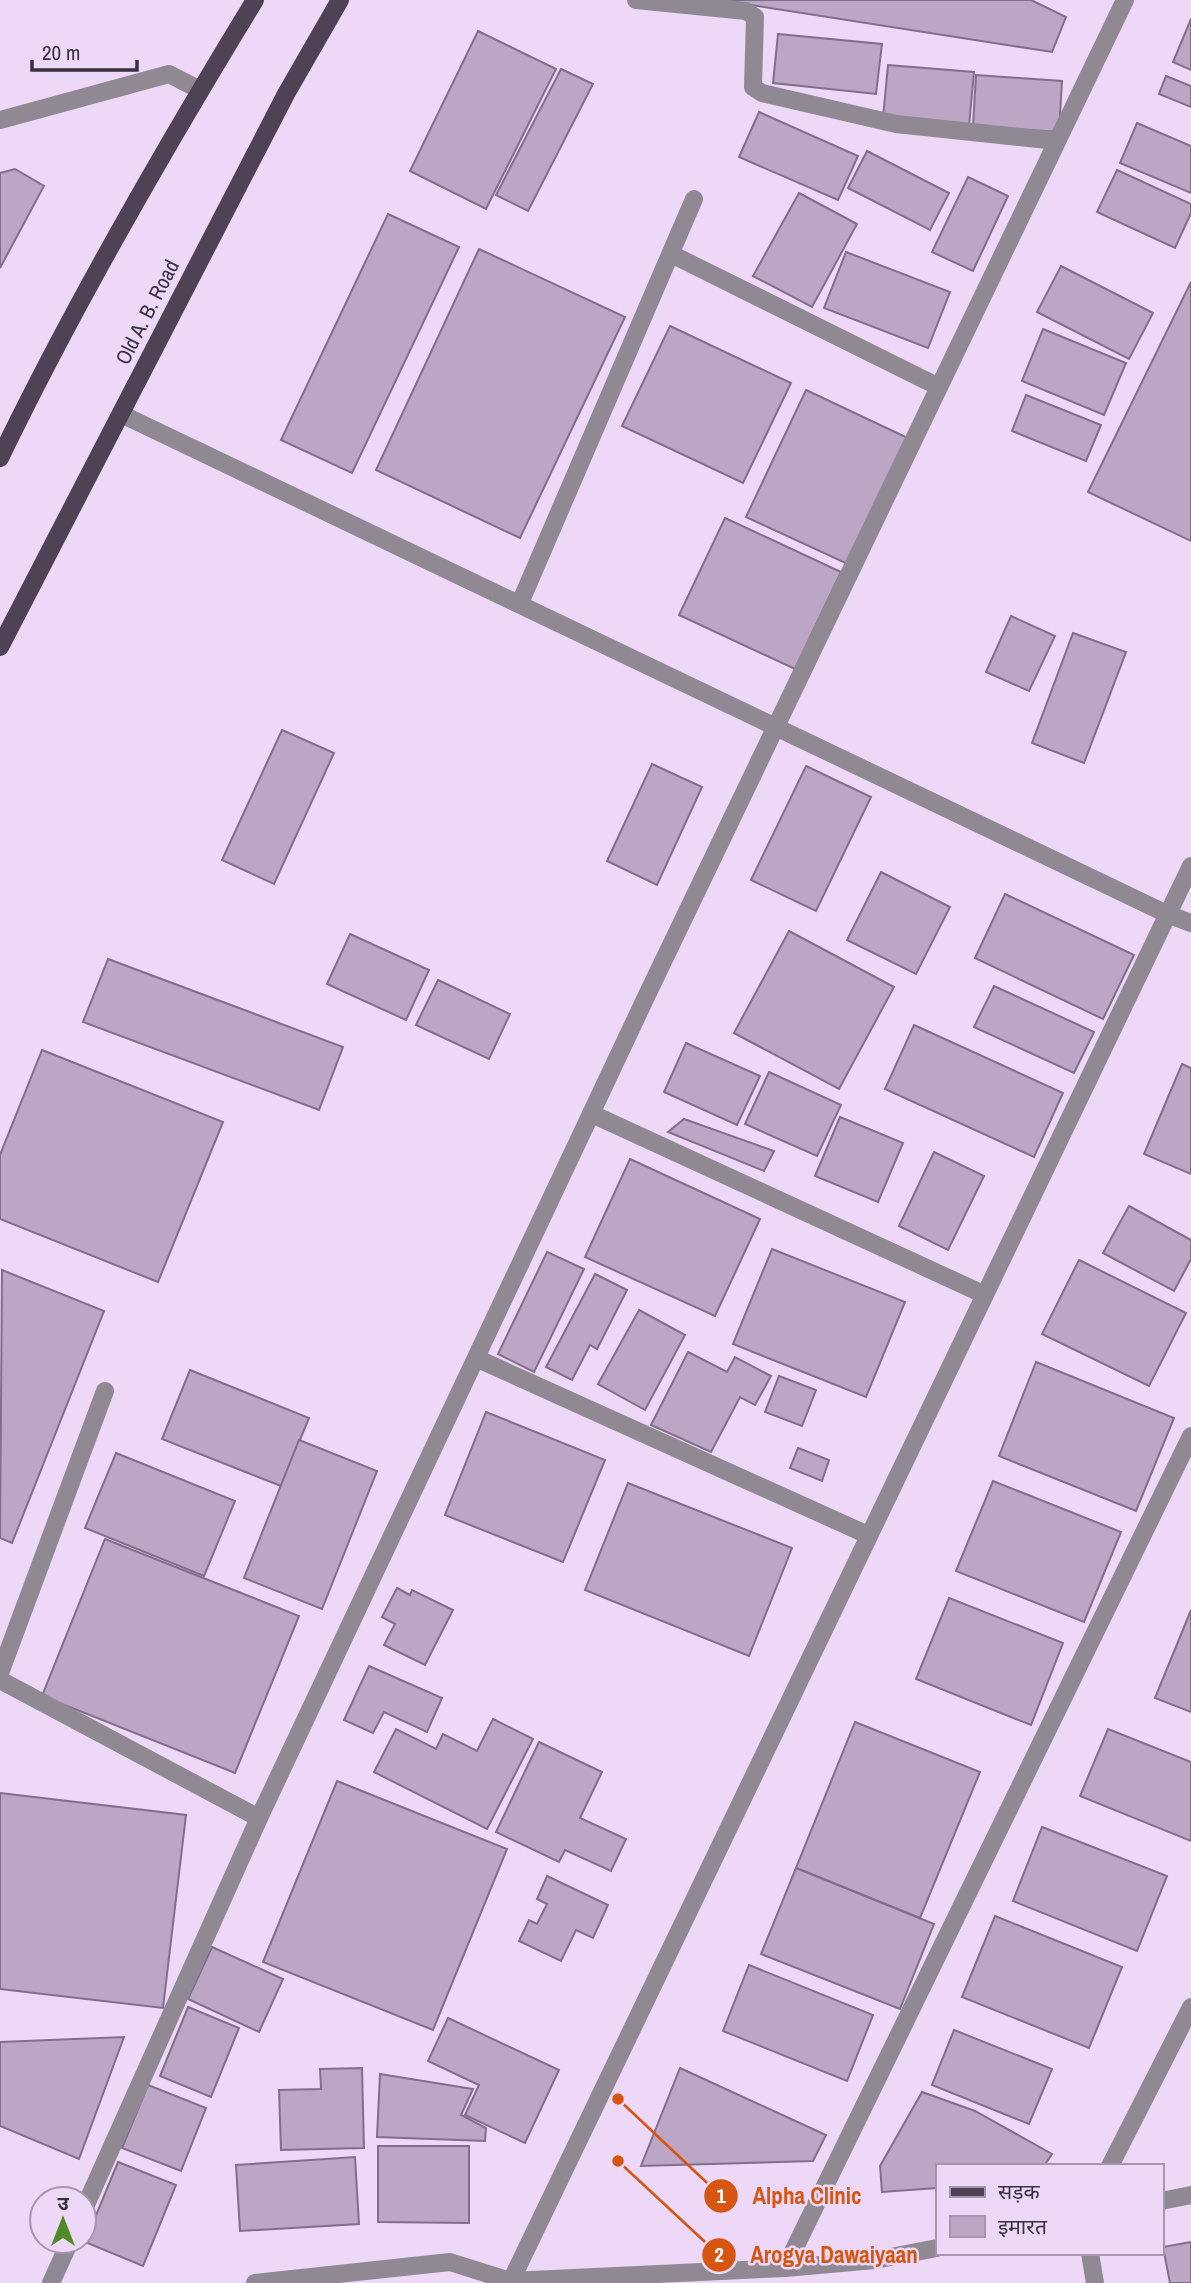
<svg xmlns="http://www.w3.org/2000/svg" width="1191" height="2283" font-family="'Archivo Narrow','Noto Sans Devanagari',sans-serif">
<rect width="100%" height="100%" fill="#edd8f8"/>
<g fill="#bba6c5" stroke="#816e8b" stroke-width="2">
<path d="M719,0H1031L1066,17L1052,52Z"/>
<path d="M1191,19V70L1173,62Z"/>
<path d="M478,31L556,69L486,209L410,171Z"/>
<path d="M778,34L882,44L876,94L773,83Z"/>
<path d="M888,65L974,72L969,126L883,118Z"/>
<path d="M561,69L593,84L528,211L496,195Z"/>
<path d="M976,75L1062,81L1059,132L973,126Z"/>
<path d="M1166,76L1191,86V107L1159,94Z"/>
<path d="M759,112L858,156L838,200L739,157Z"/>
<path d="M1137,123L1191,146V193L1120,163Z"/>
<path d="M867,151L949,193L930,230L848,188Z"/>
<path d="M15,169L44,186L0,268V173Z"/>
<path d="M1117,170L1191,204V213L1175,248L1097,212Z"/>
<path d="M968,177L1008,196L973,271L932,252Z"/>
<path d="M799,193L857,224L812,307L753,276Z"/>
<path d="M388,214L459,247L352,473L281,440Z"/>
<path d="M479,249L625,317L520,538L376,470Z"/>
<path d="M846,252L950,292L928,348L824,308Z"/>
<path d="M1061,266L1153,313L1129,359L1037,312Z"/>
<path d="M1191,282V541L1088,492Z"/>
<path d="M670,326L791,383L743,483L622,426Z"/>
<path d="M1043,329L1126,363L1104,415L1022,381Z"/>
<path d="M806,390L912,440L852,566L746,517Z"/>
<path d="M1026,395L1101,425L1086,461L1012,431Z"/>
<path d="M725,518L841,572L795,669L679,615Z"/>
<path d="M1011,616L1055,636L1029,691L986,672Z"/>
<path d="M1073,633L1126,652L1084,763L1032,743Z"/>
<path d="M282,730L334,753L274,884L222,860Z"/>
<path d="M652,764L702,787L657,885L607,861Z"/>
<path d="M806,766L871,797L816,911L751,880Z"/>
<path d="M881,872L950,907L916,974L847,940Z"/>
<path d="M1005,894L1134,955L1103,1019L975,958Z"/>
<path d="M789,931L894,987L839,1089L734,1033Z"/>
<path d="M350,934L429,970L406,1020L327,984Z"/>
<path d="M108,959L343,1047L319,1110L83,1022Z"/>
<path d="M438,980L510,1014L489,1059L416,1025Z"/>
<path d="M994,986L1094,1032L1074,1073L974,1027Z"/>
<path d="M914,1025L1063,1093L1034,1157L885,1089Z"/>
<path d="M686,1043L760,1076L737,1125L664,1092Z"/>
<path d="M42,1050L223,1122L158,1282L0,1219V1155Z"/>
<path d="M1182,1064L1191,1068V1174L1144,1154Z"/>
<path d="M769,1072L841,1105L817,1156L745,1124Z"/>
<path d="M840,1117L903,1143L878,1202L815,1176Z"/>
<path d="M684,1119L774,1151L764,1171L668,1132Z"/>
<path d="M934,1152L984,1176L948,1250L899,1226Z"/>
<path d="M630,1159L760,1219L715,1316L585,1257Z"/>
<path d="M1129,1206L1191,1240V1259L1174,1291L1103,1253Z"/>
<path d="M772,1249L905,1302L866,1397L733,1344Z"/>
<path d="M547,1252L584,1269L534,1372L498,1354Z"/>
<path d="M1079,1260L1186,1313L1149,1386L1042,1334Z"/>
<path d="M2,1270L104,1311L12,1543L0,1538Z"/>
<path d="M595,1274L627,1290L597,1349L590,1345L572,1380L546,1367Z"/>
<path d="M639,1310L685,1335L645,1410L598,1384Z"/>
<path d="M688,1352L727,1372L735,1357L771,1376L755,1405L740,1397L711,1452L651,1425Z"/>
<path d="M1036,1362L1174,1418L1136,1511L999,1456Z"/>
<path d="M190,1370L309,1418L281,1486L162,1439Z"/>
<path d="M779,1376L816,1390L802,1426L765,1412Z"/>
<path d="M486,1412L605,1460L563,1562L445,1515Z"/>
<path d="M299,1440L377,1471L322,1609L244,1578Z"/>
<path d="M798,1448L829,1460L822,1481L790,1468Z"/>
<path d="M116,1453L235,1501L204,1576L85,1528Z"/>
<path d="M993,1481L1121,1532L1084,1622L956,1571Z"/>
<path d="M628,1483L792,1548L749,1656L585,1590Z"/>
<path d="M105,1539L299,1616L235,1773L42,1696Z"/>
<path d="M397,1588L410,1595L412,1590L453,1610L425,1665L384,1645L395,1624L382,1617Z"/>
<path d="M949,1598L1063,1643L1031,1725L916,1679Z"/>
<path d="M1191,1610V1712L1155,1698Z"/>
<path d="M369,1666L442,1698L427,1732L384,1712L373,1733L344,1720Z"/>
<path d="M493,1719L533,1739L487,1829L374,1772L396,1729L436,1749L443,1734L477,1751Z"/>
<path d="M855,1722L980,1772L920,1918L796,1868Z"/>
<path d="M1108,1729L1191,1762V1841L1080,1796Z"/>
<path d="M539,1742L602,1772L580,1818L626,1839L611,1871L565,1850L559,1862L496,1832Z"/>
<path d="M337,1781L507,1849L433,2030L263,1962Z"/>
<path d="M0,1793L186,1815L163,2008L0,1989Z"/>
<path d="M1042,1827L1167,1876L1137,1951L1013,1901Z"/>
<path d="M796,1868L934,1924L900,2009L761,1954Z"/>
<path d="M547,1876L608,1905L593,1938L576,1930L561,1961L519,1941L529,1920L537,1924L547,1904L537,1899Z"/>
<path d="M995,1916L1122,1967L1089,2048L962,1997Z"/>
<path d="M212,1947L283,1979L259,2032L188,1999Z"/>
<path d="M749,1965L873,2015L847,2081L723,2031Z"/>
<path d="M188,2007L239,2028L211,2097L160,2076Z"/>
<path d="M448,2018L559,2070L525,2143L465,2115L479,2085L428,2061Z"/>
<path d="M954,2030L1052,2069L1029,2124L932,2085Z"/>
<path d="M124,2037L79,2159L0,2126V2042Z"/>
<path d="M362,2068L364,2148L281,2150L279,2090L321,2089L320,2069Z"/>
<path d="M680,2068L826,2135L813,2161L641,2166Z"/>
<path d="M380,2074L473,2089L461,2115L486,2128L485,2141L377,2137Z"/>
<path d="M148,2085L206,2108L181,2171L122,2148Z"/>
<path d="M922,2092L975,2111L1052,2154L1044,2166H937V2188L882,2192L880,2166Z"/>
<path d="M378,2146H469V2223L378,2222Z"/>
<path d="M355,2157L359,2224L240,2231L236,2165Z"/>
<path d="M118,2162L176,2185L143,2266L85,2242Z"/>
<path d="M1191,2242V2283H1170L1163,2247Z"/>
</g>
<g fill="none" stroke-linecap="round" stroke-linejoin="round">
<g stroke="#908994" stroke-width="18">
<path d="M636,0L746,11L755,17L753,87L762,93L896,124L1057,141"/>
<path d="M0,120L169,74L200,90"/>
<path d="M671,254L939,387"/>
<path d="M121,414L1167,914L1191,923"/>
<path d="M520,603L694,199"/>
<path d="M592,1114L983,1294"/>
<path d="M478,1359L868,1535"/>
<path d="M0,1673L105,1391"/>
<path d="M0,1680L259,1818"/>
<path d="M1110,2166L1191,2007"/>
<path d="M1161,2201L1191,2195"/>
<path d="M84,2209L259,1818L646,997L1125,0"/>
<path d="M1090,2253L1095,2283"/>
<path d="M785,2268L1191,1436"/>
<path d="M51,2283L70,2241"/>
<path d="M255,2283L450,2262L510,2281L785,2268L875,2260L937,2248"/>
<path d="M510,2283L1191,866"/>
</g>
<g stroke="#4f4255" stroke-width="18">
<path d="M0,458C76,301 164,149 255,0"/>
<path d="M0,647L286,94L340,0"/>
</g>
</g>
<g text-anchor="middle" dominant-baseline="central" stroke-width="5" stroke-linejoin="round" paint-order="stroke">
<g font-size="21" fill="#39303d" stroke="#edd8f8">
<text transform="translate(147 312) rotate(-63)">Old A. B. Road</text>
</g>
</g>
<path fill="none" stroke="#d65511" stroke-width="2.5" d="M618 2099L721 2196M618 2161L719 2255"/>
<g fill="#d65511" stroke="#edd8f8" stroke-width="2.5">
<circle cx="618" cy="2099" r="7"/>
<circle cx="618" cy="2161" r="7"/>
<circle cx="721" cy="2196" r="18"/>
<circle cx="719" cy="2255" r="18"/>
</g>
<g font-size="21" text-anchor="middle" font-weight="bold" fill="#fff">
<text x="721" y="2203">1</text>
<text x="719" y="2262">2</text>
</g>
<g font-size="23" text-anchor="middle" font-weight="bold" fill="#d65511" stroke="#edd8f8" stroke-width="5" stroke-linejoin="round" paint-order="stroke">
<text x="807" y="2204">Alpha Clinic</text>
<text x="834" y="2263">Arogya Dawaiyaan</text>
</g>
<rect x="936" y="2164" width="228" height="91" fill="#edd8f8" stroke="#a595ad" stroke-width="2"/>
<rect x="950" y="2187" width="35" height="10" fill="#4f4255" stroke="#a595ad" stroke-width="2"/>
<text x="998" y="2199" font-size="21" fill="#39303d">सड़क</text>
<rect x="950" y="2216" width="35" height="21" fill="#bba6c5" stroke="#a595ad" stroke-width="2"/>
<text x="998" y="2234" font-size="21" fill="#39303d">इमारत</text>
<g transform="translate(63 2220)"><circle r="33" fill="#edd8f8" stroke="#a595ad" stroke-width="2"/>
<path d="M0-5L12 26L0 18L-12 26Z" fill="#508b28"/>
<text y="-10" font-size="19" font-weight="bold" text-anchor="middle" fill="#39303d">उ</text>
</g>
<path d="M32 60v10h105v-10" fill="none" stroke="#39303d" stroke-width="3.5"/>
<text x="42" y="60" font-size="21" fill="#39303d" stroke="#edd8f8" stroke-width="5" paint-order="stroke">20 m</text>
</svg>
